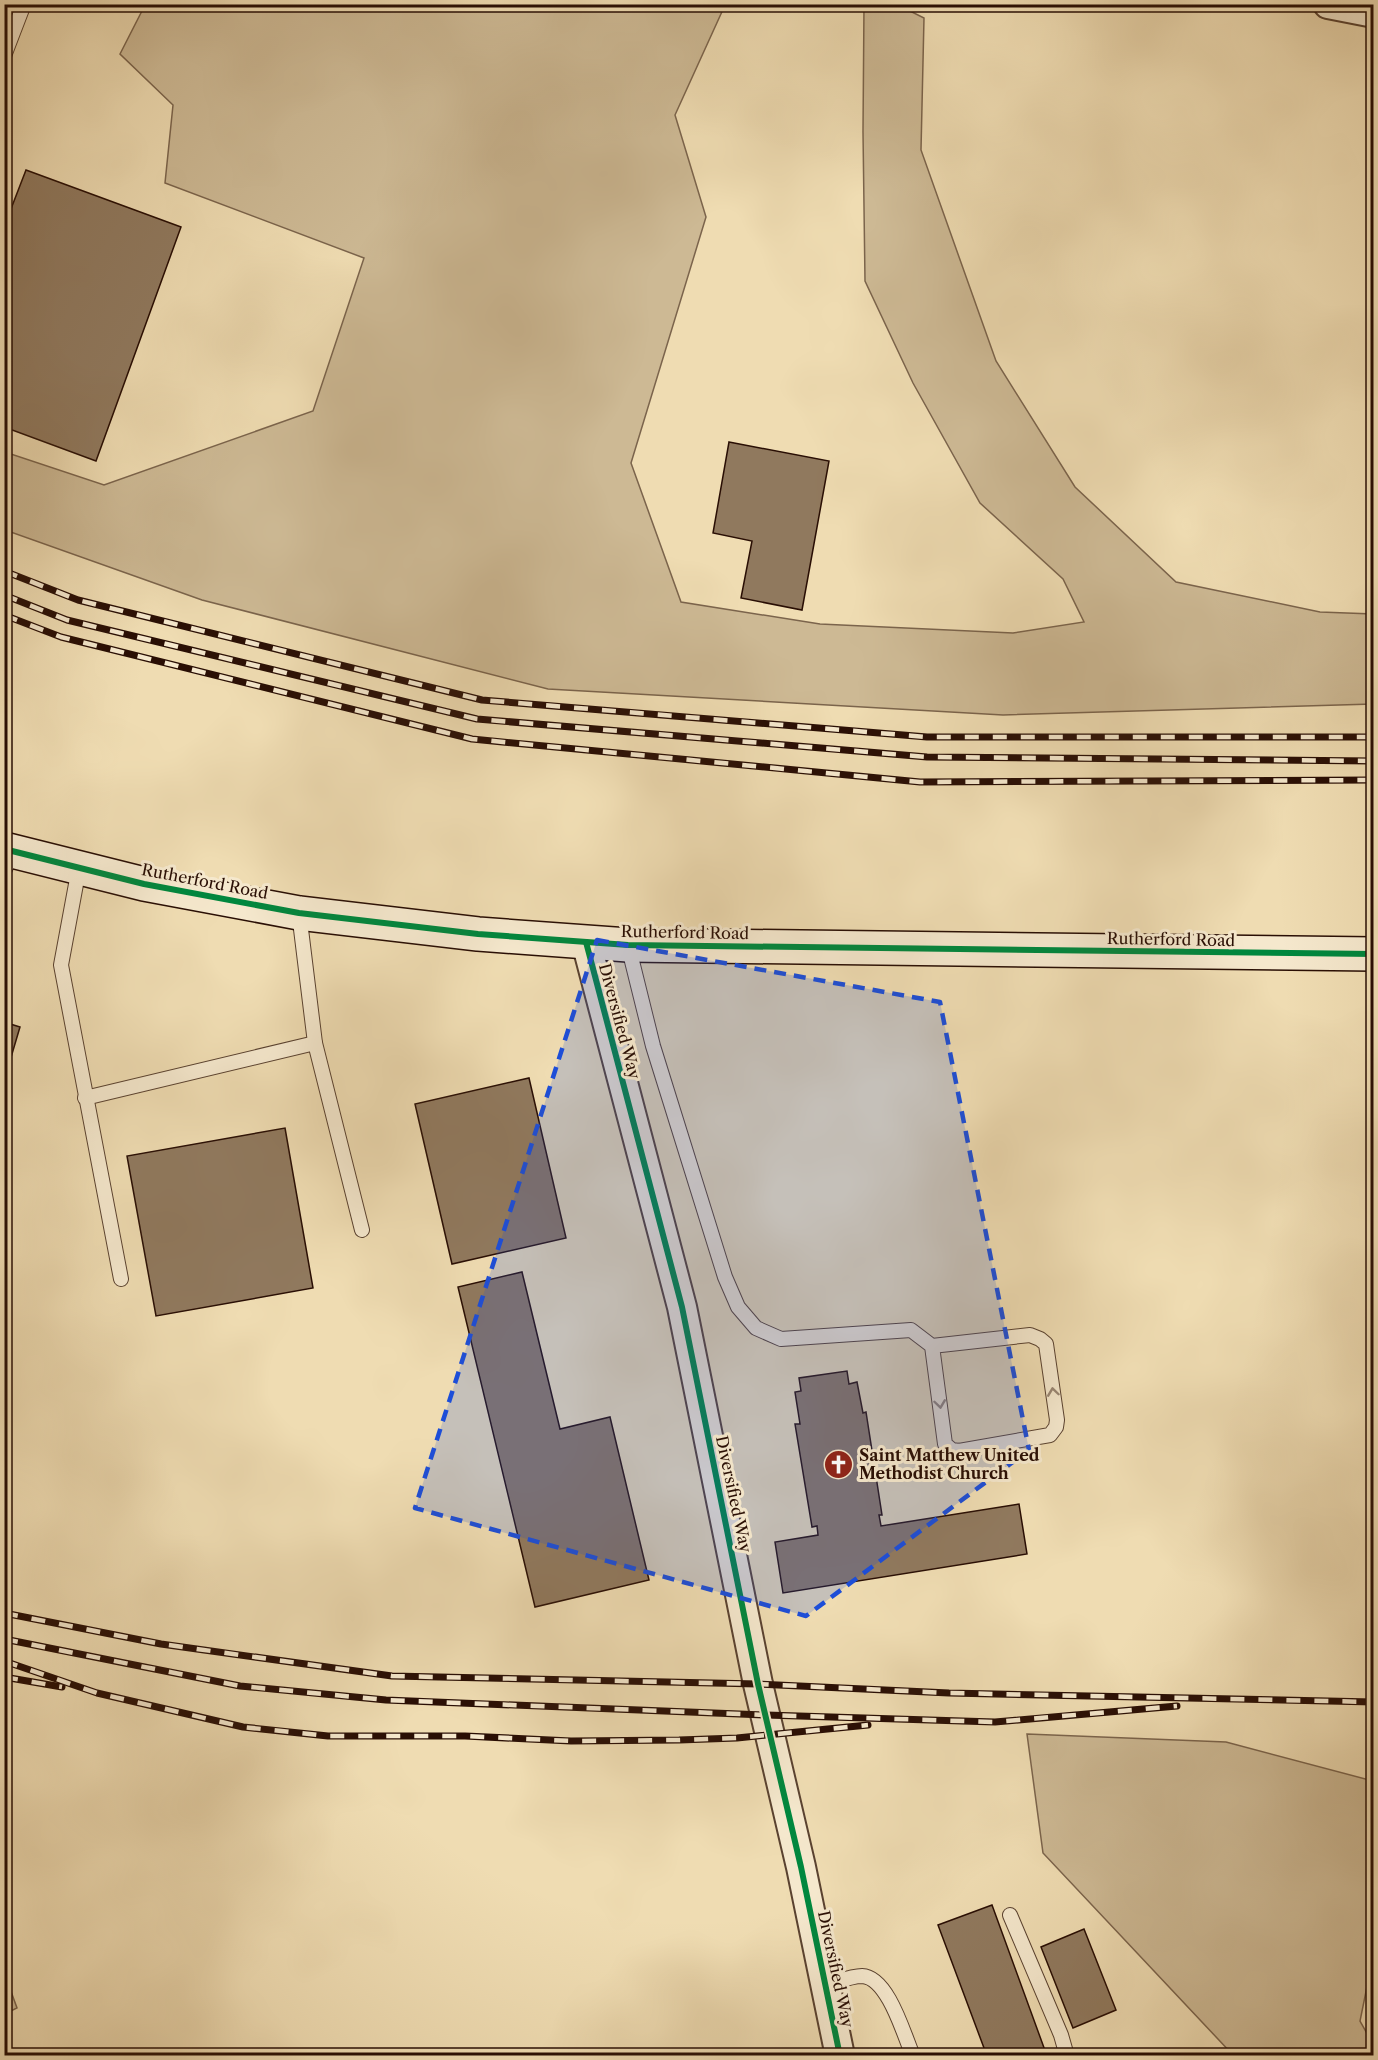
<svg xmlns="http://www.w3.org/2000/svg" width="1378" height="2060" font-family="'Libre Caslon Text',serif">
<rect width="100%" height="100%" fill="#efdcb2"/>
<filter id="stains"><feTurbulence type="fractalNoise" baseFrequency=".00333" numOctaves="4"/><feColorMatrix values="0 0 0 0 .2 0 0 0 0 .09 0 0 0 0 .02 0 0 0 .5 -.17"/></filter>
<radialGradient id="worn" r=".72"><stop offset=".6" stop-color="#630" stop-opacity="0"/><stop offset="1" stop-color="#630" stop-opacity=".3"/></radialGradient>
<g fill="#cdb994" stroke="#7b644c" stroke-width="1.5">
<path d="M145,5H725L675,115L706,217L631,463L681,602L820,624L1013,633L1084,622L1063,579L980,503L913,383L865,281L863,132L864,5H898L924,18L921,150L996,361L1075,487L1176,582L1320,612L1373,614V704L1003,715L548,689L202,600L5,530V452L104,485L313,411L364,258L165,183L173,105L120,54Z"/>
<path d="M1027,1734L1226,1742L1373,1781V1957L1360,2021L1373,2044V2055H1233L1043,1853Z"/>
<path d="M5,1975L17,2008L5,2014H4Z"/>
</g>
<g fill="#90795e" stroke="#290e04" stroke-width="1.5">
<path d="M26,170L181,227L96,461L4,427V227Z"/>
<path d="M729,442L829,461L802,610L741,598L752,541L713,533Z"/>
<path d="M4,1022L20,1027L4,1081Z"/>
<path d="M529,1078L566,1238L452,1264L415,1104Z"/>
<path d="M285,1128L313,1288L156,1316L127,1156Z"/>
<path d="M522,1272L560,1429L610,1417L649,1580L535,1607L458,1287Z"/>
<path d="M847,1371L849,1384L857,1382L863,1413L866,1412L882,1515H879L881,1526L1019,1504L1027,1554L783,1593L775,1542L818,1535L817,1526L812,1527L795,1424H800L795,1392L801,1391L799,1378Z"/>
<path d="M992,1905L1047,2056H987L938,1925Z"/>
<path d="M1084,1929L1116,2010L1073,2028L1041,1947Z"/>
</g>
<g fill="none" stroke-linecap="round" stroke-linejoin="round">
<defs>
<g id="lane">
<path d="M4,56L24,4"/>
<path d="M79,868L61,965L121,1279"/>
<path d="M4,871L13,852"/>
<path d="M299,913L315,1043L362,1230"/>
<path d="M628,945L653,1046L725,1277L738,1307L756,1328L781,1339L911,1330L932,1346L1030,1335L1040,1339L1046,1344L1057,1420L1056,1427L1050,1435L959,1451L952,1450L945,1444L932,1346"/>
<path d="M85,1098L315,1043"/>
<path d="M1010,1915L1061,2035L1067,2056"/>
<path d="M826,1985C837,1982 851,1976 862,1976C888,1977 904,2035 913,2056"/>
</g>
<g id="street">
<path d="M1328,4L1374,13"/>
<path d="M586,942L682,1307L758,1684L801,1867L840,2056"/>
</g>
<path id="secondary" d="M4,849L144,884L299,913L478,934L628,945L1374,954"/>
</defs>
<use href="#lane" stroke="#5a4230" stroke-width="16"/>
<use href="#street" stroke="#5a4230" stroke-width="32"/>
<use href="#secondary" stroke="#290e04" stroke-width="36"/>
<use href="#lane" stroke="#f5e8cd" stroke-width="14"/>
<use href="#street" stroke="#f5e8cd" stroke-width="28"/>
<use href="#secondary" stroke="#f5e8cd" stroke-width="33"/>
<defs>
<g id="rail">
<path d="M4,571L78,600L482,700L927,737H1374"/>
<path d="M4,595L67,620L477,719L927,757L1374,761"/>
<path d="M4,615L61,637L472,739L920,782L1374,780"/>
<path d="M4,1613L161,1644L392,1676L758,1684L949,1693L1374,1702"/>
<path d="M4,1639L240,1686L386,1700L766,1715L995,1722L1177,1706"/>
<path d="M4,1661L97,1693L243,1727L328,1736H465L571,1741L679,1740L737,1738L868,1725"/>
<path d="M4,1677L62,1687"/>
</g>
</defs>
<use href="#rail" stroke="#290e04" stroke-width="7"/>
<use href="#rail" stroke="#f5e8cd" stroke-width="4.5" stroke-dasharray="14" stroke-linecap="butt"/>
<defs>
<g id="cycleway">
<path d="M4,849L144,884L299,913L478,934L628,945L1374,954"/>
<path d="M586,942L682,1307L758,1684L801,1867L840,2056"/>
</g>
</defs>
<use href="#cycleway" stroke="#f5e8cd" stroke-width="10"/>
<use href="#cycleway" stroke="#00873e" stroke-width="6"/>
</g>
<defs><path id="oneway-chevron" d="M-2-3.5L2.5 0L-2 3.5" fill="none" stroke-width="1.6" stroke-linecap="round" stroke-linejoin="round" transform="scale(1.5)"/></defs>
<g stroke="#998673">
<use href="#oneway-chevron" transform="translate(1053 1392) rotate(-98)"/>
<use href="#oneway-chevron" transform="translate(940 1404) rotate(82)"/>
</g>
<path fill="#1d4ed8" fill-opacity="0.2" stroke="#1d4ed8" stroke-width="4.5" stroke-dasharray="12 8" stroke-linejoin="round" d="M597,940L940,1002L1029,1450L806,1616L415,1508Z"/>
<defs>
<symbol id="church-disc" viewBox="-11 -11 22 22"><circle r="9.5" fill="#8f2418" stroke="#f5e8cd"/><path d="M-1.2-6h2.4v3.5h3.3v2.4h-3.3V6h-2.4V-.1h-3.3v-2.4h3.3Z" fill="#fff"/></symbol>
</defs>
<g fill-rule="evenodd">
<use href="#church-disc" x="822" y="1448" width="33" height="33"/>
</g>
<g text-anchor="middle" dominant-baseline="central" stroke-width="6" stroke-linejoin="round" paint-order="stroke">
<g font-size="16" fill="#290e04" stroke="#f5e8cd">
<text transform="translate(205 881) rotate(11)">Rutherford Road</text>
<text transform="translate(685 932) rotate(1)">Rutherford Road</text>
<text transform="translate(1171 939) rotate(1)">Rutherford Road</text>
<text transform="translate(620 1021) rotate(75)">Diversified Way</text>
<text transform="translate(734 1494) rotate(78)">Diversified Way</text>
<text transform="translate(836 1969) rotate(78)">Diversified Way</text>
</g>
<g font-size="16" font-weight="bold" fill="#290e04" stroke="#f5e8cd" text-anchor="start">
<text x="859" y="1455">Saint Matthew United<tspan x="859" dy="18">Methodist Church</tspan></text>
</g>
</g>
<rect width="1378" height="2060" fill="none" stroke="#efdcb2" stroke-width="24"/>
<rect x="6" y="6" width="1366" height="2048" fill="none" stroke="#290e04" stroke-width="3"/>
<rect x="12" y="12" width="1354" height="2036" fill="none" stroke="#290e04" stroke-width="1.5"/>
<rect width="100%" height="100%" filter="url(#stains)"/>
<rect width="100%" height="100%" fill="url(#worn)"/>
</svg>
